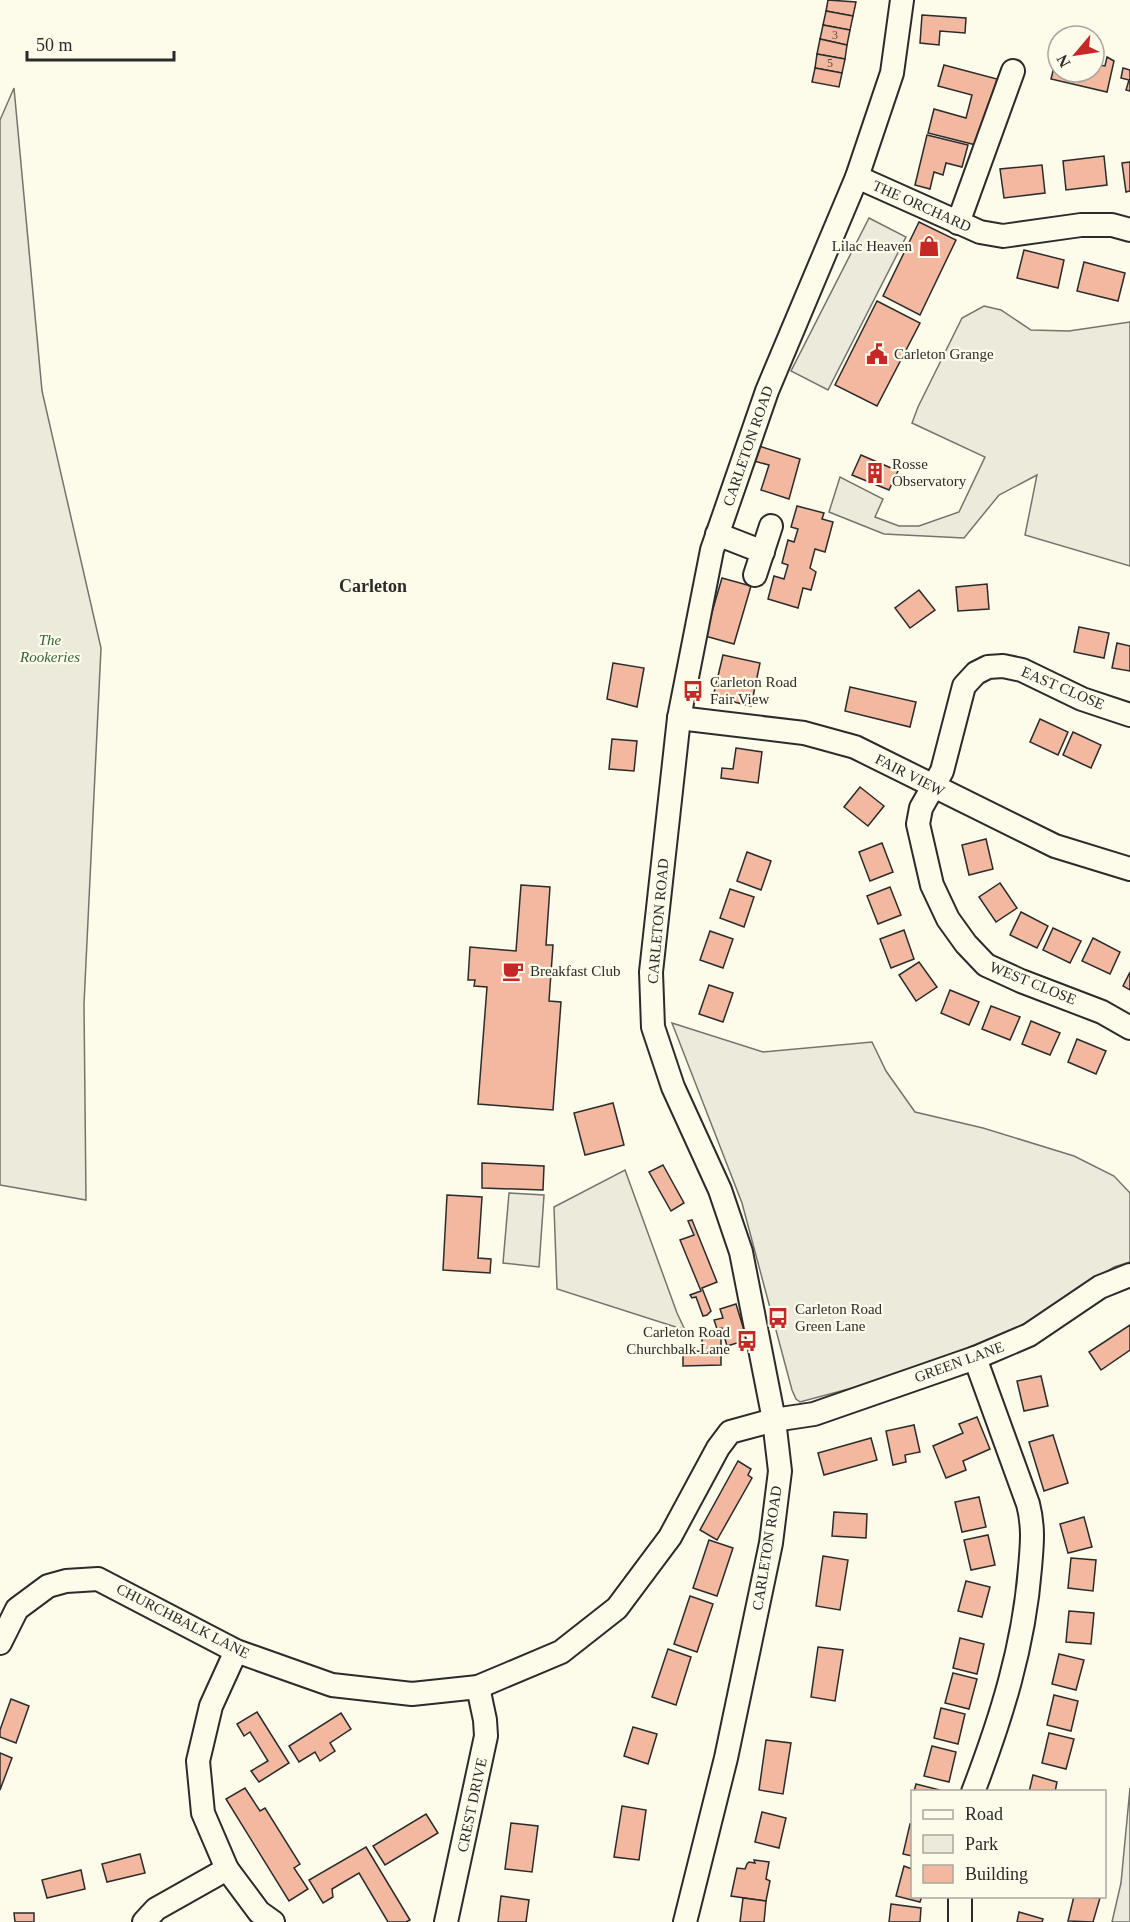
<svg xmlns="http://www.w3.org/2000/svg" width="1130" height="1922" font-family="Georgia,serif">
<rect width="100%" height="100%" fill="#fdfbea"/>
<g fill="#ecebdb" stroke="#74746e" stroke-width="1.5">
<path d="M14,88L42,391L101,648L84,1004L86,1200L0,1185V120Z"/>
<path d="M984,306L1001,310L1031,330L1069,331L1130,322V566L1025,535L1037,475L999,495L964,538L884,534L829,512L840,477L883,499L875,517L899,526H919L959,512L985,457L912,423L918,407L962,318Z"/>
<path d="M672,1023L763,1052L872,1042L886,1071L915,1112L983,1128L1074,1156L1114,1176L1130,1193V1262L1114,1267L1000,1339L897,1376L800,1402L796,1399L792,1390L742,1203Z"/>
<path d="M625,1170L677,1313L685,1330L557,1289L554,1207Z"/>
<path d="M509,1193L544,1195L539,1267L503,1263Z"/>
<path d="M1130,1788V1922H1112L1121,1883Z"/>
</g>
<path fill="#eceadb" stroke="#74746e" stroke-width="1.5" d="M869,218L906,237L828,390L791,371Z"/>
<g fill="#f2b8a0" stroke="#2b2b2b" stroke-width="1.5">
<path d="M828,0L856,2L853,16L826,11Z"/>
<path d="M826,11L853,16L850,30L823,25Z"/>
<path d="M922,15L966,18L965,33L940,31L939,45L920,43Z"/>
<path d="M823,25L850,30L847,45L820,39Z"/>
<path d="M820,39L847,45L845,59L817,54Z"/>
<path d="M817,54L845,59L842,73L815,68Z"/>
<path d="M1057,55L1058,72H1094V64L1105,66L1107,57L1114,61L1107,92L1051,79Z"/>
<path d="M944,65L997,79L980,146L928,133L934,109L966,118L972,95L938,86Z"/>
<path d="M815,68L842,73L839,87L812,82Z"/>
<path d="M1123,68L1130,70V91L1126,90L1129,80L1121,78Z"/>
<path d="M927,135L968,145L962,167L946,163L943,175L934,172L930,189L915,185Z"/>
<path d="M1104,156L1107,185L1066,190L1063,161Z"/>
<path d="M1130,162V191L1126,192L1122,163Z"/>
<path d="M1042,165L1045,193L1004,198L1000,169Z"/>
<path d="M919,222L956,240L920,315L883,296Z"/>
<path d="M1024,250L1064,260L1058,288L1017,278Z"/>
<path d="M1084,262L1125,273L1118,301L1077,291Z"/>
<path d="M877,301L920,323L877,406L835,385Z"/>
<path d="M759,446L800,459L789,499L761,490L769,465L754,461Z"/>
<path d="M861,455L898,471L889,490L852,475Z"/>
<path d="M797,506L824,513L822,519L833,522L825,552L815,549L810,568L816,572L811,590L803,588L798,608L768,599L774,576L784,579L788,565L782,563L788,540L794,542L798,529L791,527Z"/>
<path d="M722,578L751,586L734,644L705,636Z"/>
<path d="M987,584L989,609L958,611L956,587Z"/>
<path d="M919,590L935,610L910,628L895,608Z"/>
<path d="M1079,627L1109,633L1104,658L1074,652Z"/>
<path d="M1117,643L1130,646V671L1112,668Z"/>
<path d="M723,655L760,663L751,706L713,697Z"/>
<path d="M613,663L644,668L637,707L607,699Z"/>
<path d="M850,687L916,702L910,727L845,711Z"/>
<path d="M1040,719L1068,732L1058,755L1030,742Z"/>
<path d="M1073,732L1101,745L1091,768L1063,755Z"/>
<path d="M612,739L637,741L634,771L609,769Z"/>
<path d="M736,748L762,752L758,783L721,778L722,768L733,769Z"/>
<path d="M860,787L884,806L868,826L844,807Z"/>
<path d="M986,839L993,869L969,875L962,845Z"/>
<path d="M882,843L893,872L870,881L859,852Z"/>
<path d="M747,852L771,861L761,890L737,881Z"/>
<path d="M1000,883L1017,908L996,922L979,897Z"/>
<path d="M521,885L550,887L546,945H553L549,1001L561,1002L553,1110L478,1104L487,987L474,986L475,980H468L470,947L516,951Z"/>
<path d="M890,887L901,915L878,924L867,896Z"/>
<path d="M730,889L754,897L744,927L720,918Z"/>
<path d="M1021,912L1048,926L1037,948L1010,935Z"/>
<path d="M1053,928L1081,941L1070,963L1043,950Z"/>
<path d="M904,930L914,959L891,968L880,939Z"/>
<path d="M710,931L733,939L723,968L700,960Z"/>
<path d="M1093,938L1120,952L1110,974L1082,961Z"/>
<path d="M919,962L937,987L916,1001L899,975Z"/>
<path d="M1130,972V990L1123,986Z"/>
<path d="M709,985L733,993L723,1022L699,1014Z"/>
<path d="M950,990L979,1002L969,1025L941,1013Z"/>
<path d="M991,1006L1020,1017L1010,1040L982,1029Z"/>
<path d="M1031,1021L1060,1033L1050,1055L1022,1044Z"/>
<path d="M1077,1039L1106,1051L1096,1074L1068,1062Z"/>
<path d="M613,1103L624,1145L585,1155L574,1113Z"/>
<path d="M482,1163L544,1166L543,1190L482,1188Z"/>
<path d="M663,1165L684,1203L671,1211L649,1172Z"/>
<path d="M447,1195L482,1197L478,1258L491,1259L490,1273L443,1270Z"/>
<path d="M692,1220L717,1282L702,1288L711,1311L707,1315L703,1316L696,1297L692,1298L690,1295L701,1291L680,1240L694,1235L688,1221Z"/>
<path d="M736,1304L747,1340L727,1346L722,1328L717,1329L714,1320L723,1318L720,1309Z"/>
<path d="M1130,1325V1350L1101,1370L1089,1352Z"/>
<path d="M702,1334H721V1365L683,1366V1352L702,1351Z"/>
<path d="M1041,1376L1048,1406L1024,1411L1017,1381Z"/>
<path d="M977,1417L990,1449L963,1461L966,1470L946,1478L933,1446L963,1433L959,1424Z"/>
<path d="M914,1425L920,1452L905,1455L906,1462L893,1465L886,1431Z"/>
<path d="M1053,1435L1068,1483L1044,1491L1029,1442Z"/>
<path d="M871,1438L877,1460L824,1475L818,1453Z"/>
<path d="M738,1461L751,1469L748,1475L752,1478L717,1540L700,1530Z"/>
<path d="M979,1497L986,1527L962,1532L955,1502Z"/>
<path d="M834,1512L867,1514L866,1538L832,1536Z"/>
<path d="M1084,1517L1092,1547L1068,1553L1060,1524Z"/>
<path d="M988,1535L995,1565L971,1570L964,1540Z"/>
<path d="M709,1540L733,1548L717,1596L693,1588Z"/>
<path d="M823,1556L848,1560L840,1610L816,1606Z"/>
<path d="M1071,1558L1096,1560L1093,1591L1068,1588Z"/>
<path d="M966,1581L990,1587L982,1617L958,1611Z"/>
<path d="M690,1596L713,1604L697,1652L674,1644Z"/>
<path d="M1069,1611L1094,1613L1091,1644L1066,1642Z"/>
<path d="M960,1638L984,1644L977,1674L953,1668Z"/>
<path d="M818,1647L843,1650L835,1701L811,1697Z"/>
<path d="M668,1649L691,1657L676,1705L652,1697Z"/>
<path d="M1059,1654L1084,1660L1076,1690L1052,1684Z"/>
<path d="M953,1673L977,1679L969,1709L945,1703Z"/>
<path d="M1054,1695L1078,1701L1071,1731L1047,1725Z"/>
<path d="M11,1699L29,1706L16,1743L0,1737V1730Z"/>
<path d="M941,1708L965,1714L958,1744L934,1738Z"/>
<path d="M257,1712L289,1763L259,1782L251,1771L268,1761L250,1732L244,1736L237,1724Z"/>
<path d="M341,1713L351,1729L330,1743L335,1751L320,1761L315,1752L299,1762L289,1746Z"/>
<path d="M633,1727L657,1734L648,1764L624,1756Z"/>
<path d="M1049,1733L1074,1739L1066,1769L1042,1763Z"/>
<path d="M766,1740L791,1743L783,1794L759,1790Z"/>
<path d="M932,1746L956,1752L949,1782L924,1776Z"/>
<path d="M0,1753L12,1758L0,1790Z"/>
<path d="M1033,1775L1057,1782L1055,1792H1029Z"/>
<path d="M916,1784L940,1790V1792H914Z"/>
<path d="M245,1788L260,1811L265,1808L300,1864L294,1868L308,1889L289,1901L226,1799Z"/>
<path d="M622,1806L646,1810L639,1860L614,1857Z"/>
<path d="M762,1812L786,1818L779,1848L755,1842Z"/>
<path d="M426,1814L438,1833L385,1865L373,1846Z"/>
<path d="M511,1823L538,1826L532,1872L505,1869Z"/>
<path d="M910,1824L912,1825V1856L903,1854Z"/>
<path d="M366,1847L410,1920L406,1922H388L359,1873L332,1889L333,1897L323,1903L309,1880Z"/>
<path d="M140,1854L145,1873L107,1882L102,1864Z"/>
<path d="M754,1860L769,1862L766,1879L770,1881L766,1901L731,1896L737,1868L745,1869L747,1864L749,1862L755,1863Z"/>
<path d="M904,1866L912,1869V1896H922L920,1902L896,1896Z"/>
<path d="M81,1870L85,1889L47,1898L42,1880Z"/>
<path d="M501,1896L529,1900L526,1922H498Z"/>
<path d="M1074,1896L1100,1898L1093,1922L1068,1921Z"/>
<path d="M743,1898L766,1901L764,1922H740Z"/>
<path d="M891,1904L921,1908L920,1922H889Z"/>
<path d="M1019,1912L1043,1919L1042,1922H1017Z"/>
<path d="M14,1913H34V1922H15Z"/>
</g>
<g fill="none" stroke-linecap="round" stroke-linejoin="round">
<defs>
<g id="minor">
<path d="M857,177L980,232L1003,236L1081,225H1112L1130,230"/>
<path d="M958,223L1013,71"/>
<path d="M717,534L763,552"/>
<path d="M755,575L771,526"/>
<path d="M1130,715L1082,699L1022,670L1003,666L988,667L976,673L964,686L942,771L921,808L918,824L932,885L948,919L966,944L986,965L1021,981L1102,1012L1130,1028"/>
<path d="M679,718L804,733L855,747L1055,846L1130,869"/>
<path d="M0,1643L17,1609L48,1586L66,1581L98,1579L236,1651L332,1685L412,1694L478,1687L561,1652L617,1608L670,1537L718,1448L730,1432L774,1420L814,1414L975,1358L1029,1335L1100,1287L1130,1275"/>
<path d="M236,1651L211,1706L198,1761L203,1813L227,1869L259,1912L273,1922"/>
<path d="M973,1792C1001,1719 1024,1646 1030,1568C1032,1545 1034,1527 1028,1504L975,1358"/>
<path d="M960,1896V1922"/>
<path d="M144,1922L156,1909L227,1869"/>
<path d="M446,1922L486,1736L485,1720L478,1687"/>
<path d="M685,1922L726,1758L771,1543L780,1471L774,1420L741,1252L720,1190L673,1087L653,1027L651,972L679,718L712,550L767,391L857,177L892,73L902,0"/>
</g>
</defs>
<use href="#minor" stroke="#2b2b2b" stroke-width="26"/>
<use href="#minor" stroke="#fdfbea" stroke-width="22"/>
</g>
<defs>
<symbol id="shop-bare" viewBox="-9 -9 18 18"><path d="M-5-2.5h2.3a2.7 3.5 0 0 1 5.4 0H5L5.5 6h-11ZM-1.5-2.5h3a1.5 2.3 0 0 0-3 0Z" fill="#c62828" stroke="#fdfbea" stroke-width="2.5" paint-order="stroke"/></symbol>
<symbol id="civic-bare" viewBox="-9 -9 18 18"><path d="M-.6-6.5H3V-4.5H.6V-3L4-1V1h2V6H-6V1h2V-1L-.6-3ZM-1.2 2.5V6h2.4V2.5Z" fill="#c62828" stroke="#fdfbea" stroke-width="2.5" paint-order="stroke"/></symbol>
<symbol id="building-bare" viewBox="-9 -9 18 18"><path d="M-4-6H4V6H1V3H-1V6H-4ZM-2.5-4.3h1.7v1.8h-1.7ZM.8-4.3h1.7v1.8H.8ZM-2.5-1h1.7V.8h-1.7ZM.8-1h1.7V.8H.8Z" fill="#c62828" stroke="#fdfbea" stroke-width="2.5" paint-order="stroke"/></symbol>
<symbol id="bus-bare" viewBox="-9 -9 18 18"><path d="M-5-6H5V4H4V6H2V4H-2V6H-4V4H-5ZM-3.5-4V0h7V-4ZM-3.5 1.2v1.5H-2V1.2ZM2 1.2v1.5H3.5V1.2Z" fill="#c62828" stroke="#fdfbea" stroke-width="2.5" paint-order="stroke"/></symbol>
<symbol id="cafe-bare" viewBox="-9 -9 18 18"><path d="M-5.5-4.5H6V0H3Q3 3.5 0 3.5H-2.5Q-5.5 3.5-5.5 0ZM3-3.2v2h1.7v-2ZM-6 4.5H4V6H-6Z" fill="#c62828" stroke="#fdfbea" stroke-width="2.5" paint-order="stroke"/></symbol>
</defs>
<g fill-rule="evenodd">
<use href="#shop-bare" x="914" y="231" width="30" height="30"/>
<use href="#civic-bare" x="862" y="339" width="30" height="30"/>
<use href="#building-bare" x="860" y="458" width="30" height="30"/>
<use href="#bus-bare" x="678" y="676" width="30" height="30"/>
<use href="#cafe-bare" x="498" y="956" width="30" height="30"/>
<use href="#bus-bare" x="763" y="1303" width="30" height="30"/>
<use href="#bus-bare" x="732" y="1326" width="30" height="30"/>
</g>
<g text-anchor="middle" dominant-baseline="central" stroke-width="4.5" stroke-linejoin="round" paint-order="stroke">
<g font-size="12" fill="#5d4e48">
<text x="835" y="35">3</text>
<text x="830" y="63">5</text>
</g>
<g font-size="15" fill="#2b2b2b" stroke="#fdfbea">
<text transform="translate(922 206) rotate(24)">THE ORCHARD</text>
<text transform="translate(748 446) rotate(-71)">CARLETON ROAD</text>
<text transform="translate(1063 688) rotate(23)">EAST CLOSE</text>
<text transform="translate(910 775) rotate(27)">FAIR VIEW</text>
<text transform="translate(658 921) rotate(-85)">CARLETON ROAD</text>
<text transform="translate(1033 983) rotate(22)">WEST CLOSE</text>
<text transform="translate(959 1362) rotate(-20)">GREEN LANE</text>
<text transform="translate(767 1548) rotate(-81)">CARLETON ROAD</text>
<text transform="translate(183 1621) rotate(27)">CHURCHBALK LANE</text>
<text transform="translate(472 1805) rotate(-78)">CREST DRIVE</text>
</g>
<g font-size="15" fill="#2b2b2b" stroke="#fdfbea" text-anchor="start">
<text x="912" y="246" text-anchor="end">Lilac Heaven</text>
<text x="894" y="354">Carleton Grange</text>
<text x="892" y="464">Rosse<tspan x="892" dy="17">Observatory</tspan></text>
<text x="710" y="682">Carleton Road<tspan x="710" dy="17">Fair View</tspan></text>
<text x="530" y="971">Breakfast Club</text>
<text x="795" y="1309">Carleton Road<tspan x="795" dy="17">Green Lane</tspan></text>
<text x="730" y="1332" text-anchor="end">Carleton Road<tspan x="730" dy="17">Churchbalk Lane</tspan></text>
</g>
<g font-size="15" font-style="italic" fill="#34623c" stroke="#fdfbea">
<text x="50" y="640">The<tspan x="50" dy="17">Rookeries</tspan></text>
</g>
<g font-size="18" font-weight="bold" fill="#2b2b2b" stroke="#fdfbea">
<text x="373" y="586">Carleton</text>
</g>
</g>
<rect x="911" y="1790" width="195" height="108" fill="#fdfbea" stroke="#a9a89e" stroke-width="1.5"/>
<rect x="923" y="1810" width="30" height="9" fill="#fdfbea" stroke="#a9a89e" stroke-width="1.5"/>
<text x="965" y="1820" font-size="18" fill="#2b2b2b">Road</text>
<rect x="923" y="1835" width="30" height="18" fill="#ecebdb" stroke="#a9a89e" stroke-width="1.5"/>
<text x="965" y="1850" font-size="18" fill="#2b2b2b">Park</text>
<rect x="923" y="1865" width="30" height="18" fill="#f2b8a0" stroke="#a9a89e" stroke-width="1.5"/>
<text x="965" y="1880" font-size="18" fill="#2b2b2b">Building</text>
<g transform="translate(1076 54) rotate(241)"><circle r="28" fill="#fdfbea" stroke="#a9a89e" stroke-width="1.5"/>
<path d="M0-4.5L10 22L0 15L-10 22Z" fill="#c62828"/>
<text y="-9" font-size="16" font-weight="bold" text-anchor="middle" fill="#2b2b2b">N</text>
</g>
<path d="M27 51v9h147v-9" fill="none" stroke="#2b2b2b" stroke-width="3"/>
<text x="36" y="51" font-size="18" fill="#2b2b2b" stroke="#fdfbea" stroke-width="4.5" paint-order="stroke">50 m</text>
</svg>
